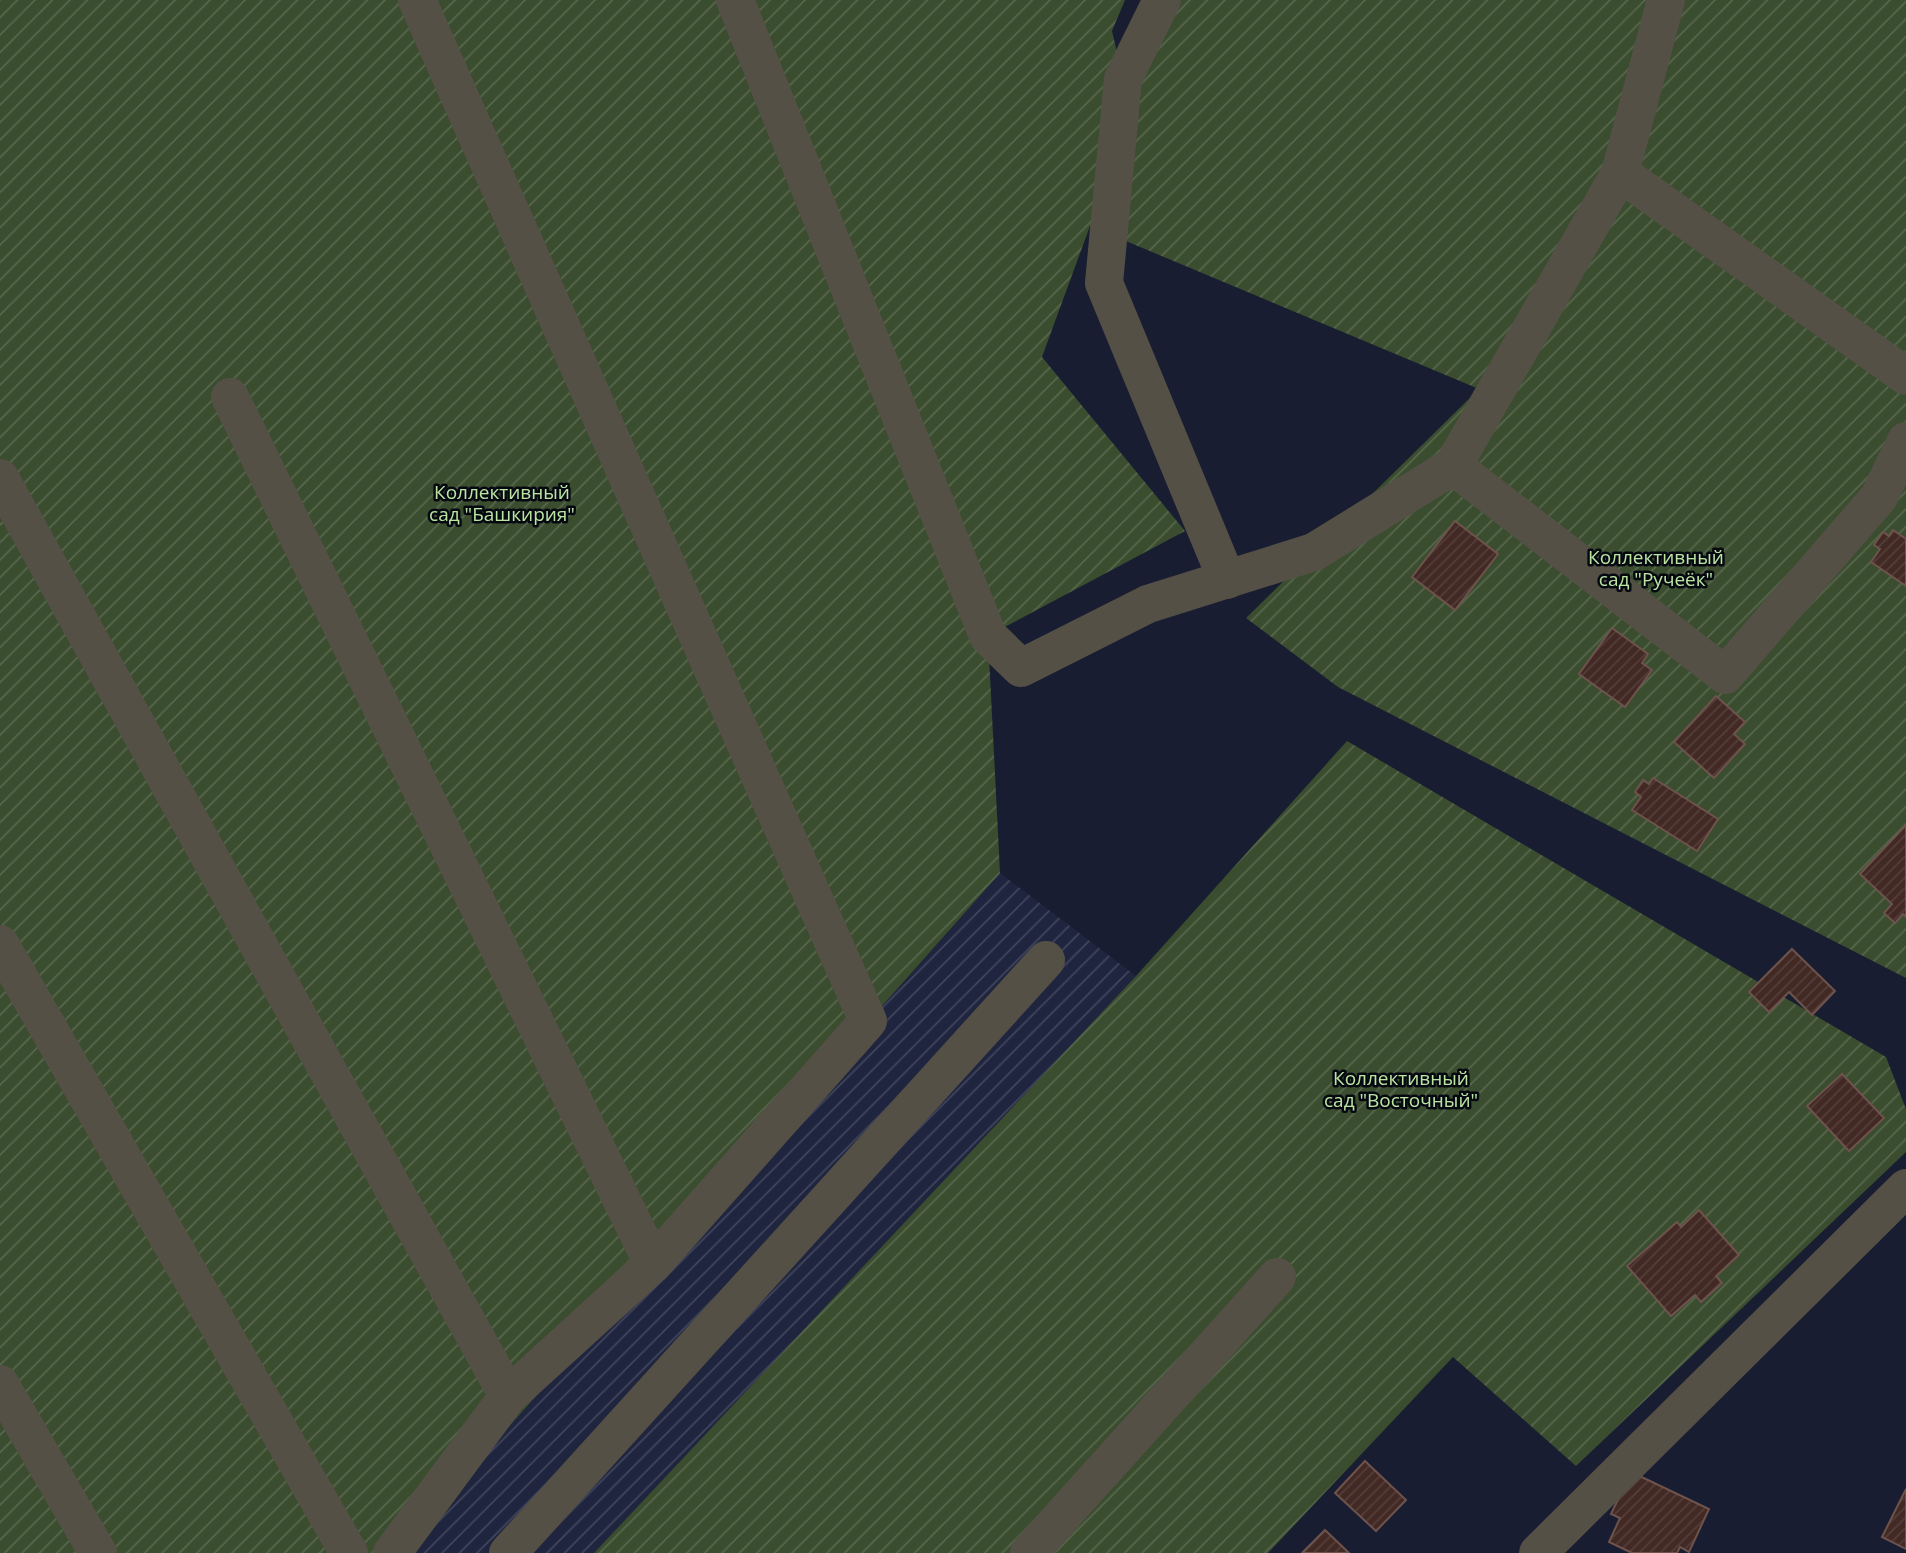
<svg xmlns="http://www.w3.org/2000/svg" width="1906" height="1553" font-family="'Open Sans',sans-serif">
<defs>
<pattern id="industrial-furrows" width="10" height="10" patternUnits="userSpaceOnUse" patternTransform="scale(1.75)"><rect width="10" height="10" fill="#1f253f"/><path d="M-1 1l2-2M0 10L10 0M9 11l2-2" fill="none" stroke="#40455c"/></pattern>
<pattern id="garden-furrows" width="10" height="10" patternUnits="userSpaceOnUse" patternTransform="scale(1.75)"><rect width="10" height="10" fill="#3a4d2e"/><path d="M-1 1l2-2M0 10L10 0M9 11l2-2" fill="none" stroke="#57674d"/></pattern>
<pattern id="building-hatch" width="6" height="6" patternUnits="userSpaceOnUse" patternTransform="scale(1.75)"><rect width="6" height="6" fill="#422924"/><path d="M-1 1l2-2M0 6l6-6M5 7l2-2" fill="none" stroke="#543e3a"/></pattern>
</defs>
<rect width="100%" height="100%" fill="#181d31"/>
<path fill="url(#industrial-furrows)" d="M1000,873L1136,976L594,1553H397Z"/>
<g fill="url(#garden-furrows)">
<path d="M0,0H1125L1112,31L1123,78L1172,0H1906V978L1338,687L1246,618L1479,389L1090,226L1042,357L1185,531L988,636L1000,873L397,1553H0Z"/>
<path d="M1347,741L1886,1057L1906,1109V1152L1576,1466L1453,1357L1268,1553H594L1136,976Z"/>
</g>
<g fill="url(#building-hatch)" stroke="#6e534d" stroke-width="2">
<path d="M1455,521L1498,554L1455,610L1412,577Z"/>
<path d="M1893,530L1906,539V586L1871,562L1880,549L1874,545L1883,532L1889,536Z"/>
<path d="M1612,628L1648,654L1642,663L1652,670L1625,707L1579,674Z"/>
<path d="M1716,696L1745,722L1734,734L1745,744L1714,778L1674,742Z"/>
<path d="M1653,778L1718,819L1697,851L1632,810L1641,797L1635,792L1643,780L1649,784Z"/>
<path d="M1906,825V917L1903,914L1895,923L1884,913L1892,904L1860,874Z"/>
<path d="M1792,949L1835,991L1812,1015L1789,992L1769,1012L1749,992Z"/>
<path d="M1842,1074L1884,1118L1849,1151L1807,1106Z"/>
<path d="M1699,1210L1739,1255L1716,1276L1722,1283L1701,1302L1695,1295L1671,1316L1627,1266L1677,1222L1681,1227Z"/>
<path d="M1365,1461L1406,1500L1376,1531L1335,1493Z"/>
<path d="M1631,1472L1709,1509L1689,1552L1680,1547L1677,1553H1632L1609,1542L1620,1518L1611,1514Z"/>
<path d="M1906,1489V1549L1882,1537Z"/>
<path d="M1325,1530L1349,1553H1302Z"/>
</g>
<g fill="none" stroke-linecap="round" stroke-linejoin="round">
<g stroke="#555046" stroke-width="38">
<path d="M735,0L988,636L1021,668L1148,604L1314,552L1453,466"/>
<path d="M1162,0L1123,79L1104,283L1227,580"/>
<path d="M1666,0L1620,173L1453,466L1725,675L1879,497L1906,441"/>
<path d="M1620,173L1906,376"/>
<path d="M230,397L653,1264"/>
<path d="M0,478L508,1396"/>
<path d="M0,944L349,1553"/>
<path d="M0,1384L98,1553"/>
<path d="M392,1553L508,1396L653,1264L868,1021L417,0"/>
<path d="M508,1553L1046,960"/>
<path d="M1029,1553L1277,1277"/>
<path d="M1538,1553L1906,1188"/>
</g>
</g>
<g text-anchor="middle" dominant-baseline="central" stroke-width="5" stroke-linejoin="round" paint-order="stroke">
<g font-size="19" fill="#bae5a1" stroke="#060811">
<text x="502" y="492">Коллективный<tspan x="502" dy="22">сад "Башкирия"</tspan></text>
<text x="1656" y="557">Коллективный<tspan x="1656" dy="22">сад "Ручеёк"</tspan></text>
<text x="1401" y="1078">Коллективный<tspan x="1401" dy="22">сад "Восточный"</tspan></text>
</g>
</g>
</svg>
